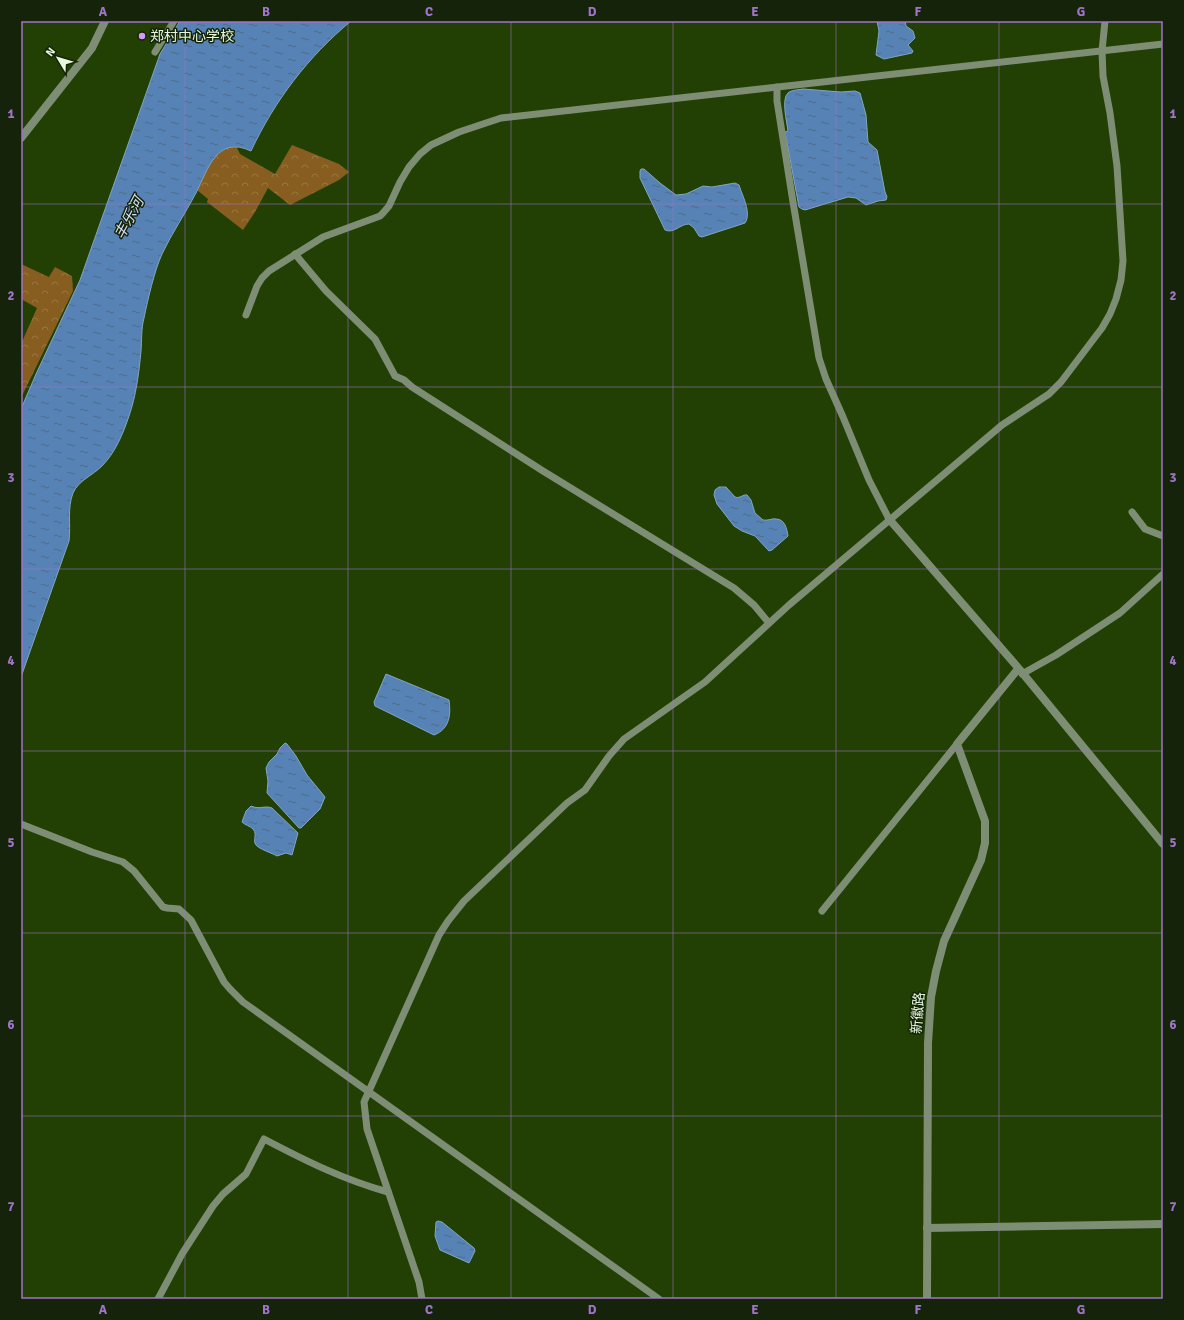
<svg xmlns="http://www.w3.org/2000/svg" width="1184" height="1320" font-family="Signika,'Noto Sans SC',sans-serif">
<defs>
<pattern id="forest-crowns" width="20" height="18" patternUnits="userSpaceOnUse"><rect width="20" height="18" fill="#875e20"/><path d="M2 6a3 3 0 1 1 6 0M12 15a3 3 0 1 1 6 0" fill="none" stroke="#987640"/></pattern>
<pattern id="water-ripples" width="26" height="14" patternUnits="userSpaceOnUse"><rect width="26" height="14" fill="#5682b6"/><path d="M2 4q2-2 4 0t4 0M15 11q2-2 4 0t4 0" fill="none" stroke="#4f6c87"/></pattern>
</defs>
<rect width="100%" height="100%" fill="#224003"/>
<g fill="url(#forest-crowns)">
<path d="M292,145L339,164L349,172L339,180L290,205L268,188L255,212L243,230L207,202L208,199L197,190C206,172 212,149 236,146L240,154L275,174Z"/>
<path d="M21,264L49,277L55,267L72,276L73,291L21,398V344L37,308L21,299Z"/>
</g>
<g fill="url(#water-ripples)" stroke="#81a6c1">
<path d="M180,21H351C308,57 275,100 251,151C217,135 208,169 196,193C185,214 172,233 162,254C154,272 148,299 144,318C141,329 142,340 141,351C139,373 136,396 129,416C123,434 115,453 102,466C92,476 79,480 73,493C67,509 71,524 69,541L21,677V409L36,374L80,280L160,54Z"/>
<path d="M877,21H905L906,26L913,31L915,38L908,45L913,51L912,53L884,59L876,55L879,31Z"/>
<path d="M803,89L841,92L855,91L860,93L866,115L868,142L877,150L885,192L887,197L886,200L878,201L866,205L856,198L848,197L805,210L802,209L799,207L785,132L788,131C787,122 781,99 788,93C791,90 798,90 803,89Z"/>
<path d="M641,169H644L660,183L676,195L686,194L703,186L712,187L735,183L739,185C742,195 752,213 745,223L702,237L699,236L694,228L689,224C680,224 674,234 665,230L640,178V171Z"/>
<path d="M719,487H726L735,497C740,499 743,494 747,495L751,500L755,513L763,520C768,521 772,518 776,519C785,519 787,529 788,536L772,550L769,551L755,536L742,531L734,526L717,504L714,495L715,490Z"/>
<path d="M386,674L449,700C451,714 450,729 434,735L375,706L374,702Z"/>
<path d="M285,743L287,744L296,756L307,775L325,797L320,809L301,828H299L267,793L268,781L266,768L269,762L277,754L280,748Z"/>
<path d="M251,806C260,810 264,805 272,808L298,833L292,855L286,853L277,856C272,853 259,849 256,845C252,840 258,835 253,829C250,826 245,825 242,822L246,811Z"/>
<path d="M438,1221L442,1222L474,1248L475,1251L469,1263L440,1250L435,1236L436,1222Z"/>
</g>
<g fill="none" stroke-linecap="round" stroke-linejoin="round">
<g stroke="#7e8e74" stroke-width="7">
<path d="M155,52L174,21"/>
<path d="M777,87V101L793,202L819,358L826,379L843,417L869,480L889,519"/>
<path d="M295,254L326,291L375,339L395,376L404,380L412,387L543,471L734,588L754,605L769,623"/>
<path d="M246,315L257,286L262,278L269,271L323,237L380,216L383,213L389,206L400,182L409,167L420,154L431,145L459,132L501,118L1163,44"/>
<path d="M1132,512L1145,529L1163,536"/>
<path d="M1022,674L1056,655L1120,613L1163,574"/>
<path d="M21,824L92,852L123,862L134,871L163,907L167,908L179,909L191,920L224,982L230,989L243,1002L659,1299"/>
<path d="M822,911L957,744"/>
<path d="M158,1299L182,1254L213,1206L223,1194L246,1174L264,1139C304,1160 344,1180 388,1192"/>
<path d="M422,1299L419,1282L367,1129L364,1102L439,935L448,921L464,901L567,803L585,790L609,756L624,739L705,682L789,605L1002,425L1049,394L1061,382L1102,328L1110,314L1116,299L1121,280L1123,261L1117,166L1110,113L1103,76L1102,51L1105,21"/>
</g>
<g stroke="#7e8e74" stroke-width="8">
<path d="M21,138L92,48L105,21"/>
<path d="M889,519L1020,670L1163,844"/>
<path d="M927,1228L1163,1224"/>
<path d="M927,1299L928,1043L931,997L936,971L944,941L981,860L985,843V821L957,744L1018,669"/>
</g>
</g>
<path fill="none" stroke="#a074c8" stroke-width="1" stroke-opacity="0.55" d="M185,21V1299M348,21V1299M511,21V1299M673,21V1299M836,21V1299M999,21V1299M21,204H1163M21,387H1163M21,569H1163M21,751H1163M21,933H1163M21,1116H1163"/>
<circle fill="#d89af8" stroke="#15230b" stroke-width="1.5" cx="142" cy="36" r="4"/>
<g text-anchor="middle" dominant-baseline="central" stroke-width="3" stroke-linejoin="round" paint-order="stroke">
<g font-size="14" fill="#e6f9da" stroke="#15230b" text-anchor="start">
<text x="150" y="36">郑村中心学校</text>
</g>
<g font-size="14" fill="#e6f9da" stroke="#15230b">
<text transform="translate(918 1013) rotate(-85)">新徽路</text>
</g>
<g font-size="15" font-style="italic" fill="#d3e0ef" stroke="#15230b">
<text transform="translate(129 218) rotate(-62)">丰乐河</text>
</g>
</g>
<rect width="1184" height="1320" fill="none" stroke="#15230b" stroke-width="44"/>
<g transform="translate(58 58) rotate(308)" stroke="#15230b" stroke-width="3" paint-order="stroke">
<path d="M0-3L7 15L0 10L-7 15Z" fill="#e6f9da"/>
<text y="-6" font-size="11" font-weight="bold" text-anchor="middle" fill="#e6f9da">N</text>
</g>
<rect x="22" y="22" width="1140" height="1276" fill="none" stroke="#a074c8" stroke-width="1.5"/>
<g font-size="13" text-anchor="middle" font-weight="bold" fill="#a074c8">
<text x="103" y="16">A</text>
<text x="266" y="16">B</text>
<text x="429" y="16">C</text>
<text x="592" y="16">D</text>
<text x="755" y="16">E</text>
<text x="918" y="16">F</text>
<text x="1081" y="16">G</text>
<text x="11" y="118">1</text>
<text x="1173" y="118">1</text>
<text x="11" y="300">2</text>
<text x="1173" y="300">2</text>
<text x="11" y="482">3</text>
<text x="1173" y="482">3</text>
<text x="11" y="665">4</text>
<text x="1173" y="665">4</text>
<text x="11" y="847">5</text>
<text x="1173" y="847">5</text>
<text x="11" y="1029">6</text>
<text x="1173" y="1029">6</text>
<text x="11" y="1211">7</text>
<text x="1173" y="1211">7</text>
<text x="103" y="1314">A</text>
<text x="266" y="1314">B</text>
<text x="429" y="1314">C</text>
<text x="592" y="1314">D</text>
<text x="755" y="1314">E</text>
<text x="918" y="1314">F</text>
<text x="1081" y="1314">G</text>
</g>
</svg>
